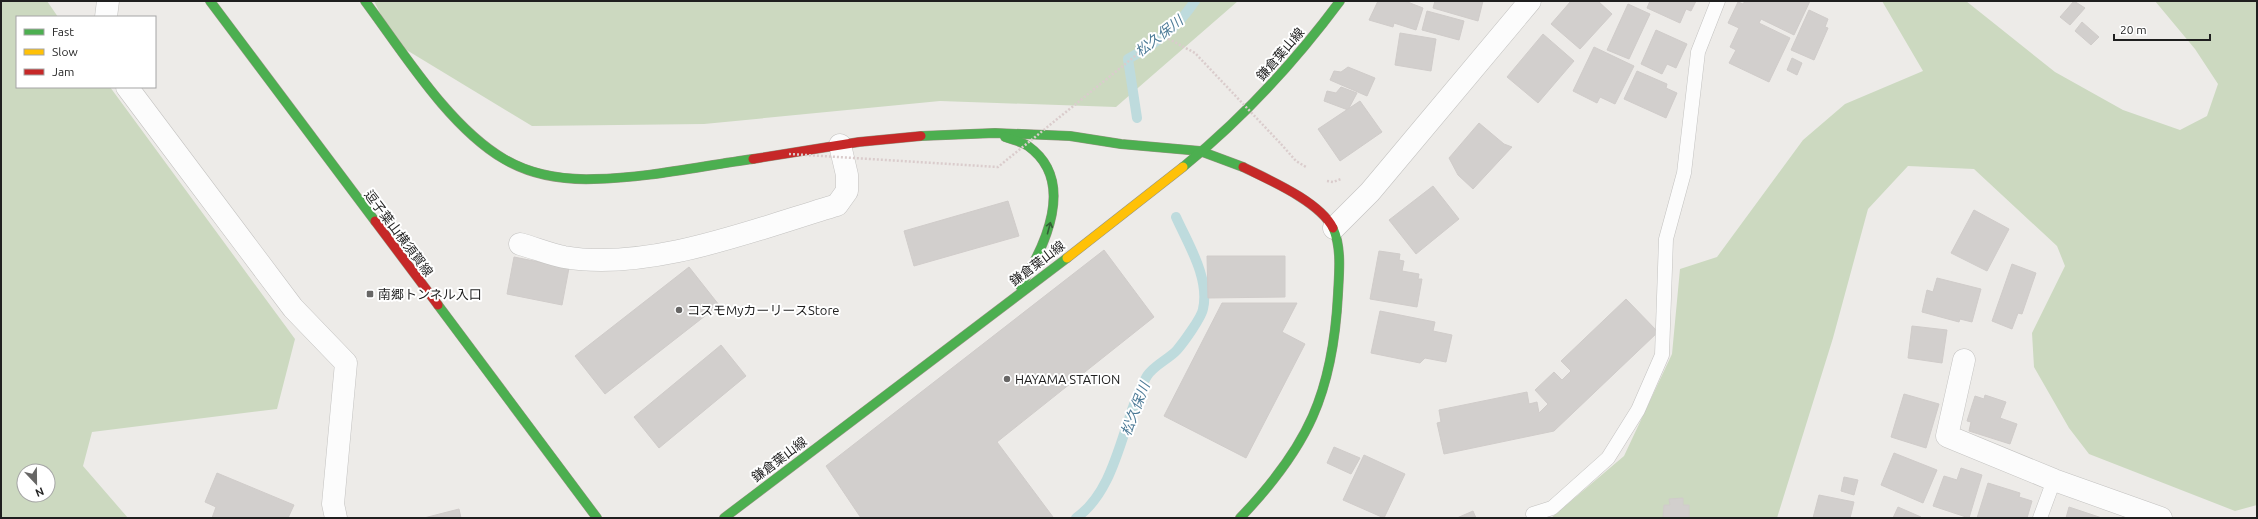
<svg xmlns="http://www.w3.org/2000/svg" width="2258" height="519" font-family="Ubuntu,'Noto Sans JP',sans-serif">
<rect width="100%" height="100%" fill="#edebe8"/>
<g fill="#ccd9c0" fill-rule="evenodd">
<path d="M1,1H47L58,17H17V87H110L295,339L277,409L92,432L83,466L128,518H1ZM24,471H48V495H24Z"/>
<path d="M374,1H1238L1116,107L940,101L704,124L532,126L395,43Z"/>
<path d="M1882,1H1966L2055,72L2123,110L2180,130L2207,116L2218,84L2195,49L2155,1H2257V505L2235,511L2089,454L2069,428L2034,367L2032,333L2065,266L2057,246L1974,169L1908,166L1868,209L1833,338L1777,518H1551L1624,456L1672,354L1680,269L1717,257L1803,140L1845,104L1923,71Z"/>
</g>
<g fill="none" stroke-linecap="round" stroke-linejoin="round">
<g stroke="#bedbdd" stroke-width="10">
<path d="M1137,118L1128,59C1157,43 1176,29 1195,1"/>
<path d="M1076,518C1119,488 1122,418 1147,376C1154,365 1169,359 1177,350C1183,343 1202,317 1203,309C1210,278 1188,244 1176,217"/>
</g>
</g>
<g fill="#d2cfcd" stroke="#d0ccca">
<path d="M1378,1H1405L1423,8L1416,30L1394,23L1393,27L1369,20Z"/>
<path d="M1435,1H1483L1478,21L1433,8Z"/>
<path d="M1571,1H1598L1612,14L1580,49L1551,24Z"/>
<path d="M1650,1H1696L1691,11L1686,9L1680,23L1647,8Z"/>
<path d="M1745,1H1810L1794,35L1761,19L1759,23L1790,38L1769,82L1729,63L1736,50L1730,47L1739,28L1728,23L1738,2L1743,4Z"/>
<path d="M2074,1L2085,8L2070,25L2060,17Z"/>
<path d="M1628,4L1650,14L1629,59L1607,50Z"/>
<path d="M1809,10L1828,19L1825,27L1828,28L1814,60L1791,50Z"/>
<path d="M1427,11L1464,21L1459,40L1422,30Z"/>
<path d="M2082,22L2099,37L2091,45L2075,31Z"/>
<path d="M1656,30L1687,44L1676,68L1667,64L1662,74L1641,64Z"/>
<path d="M1400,33L1436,39L1431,71L1395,65Z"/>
<path d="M1543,34L1574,61L1538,103L1507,77Z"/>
<path d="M1594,47L1634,66L1615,104L1600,97L1597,103L1573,91Z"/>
<path d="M1792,58L1802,63L1797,75L1787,70Z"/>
<path d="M1348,67L1375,78L1367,96L1330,80L1334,71L1341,72Z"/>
<path d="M1637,71L1667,84L1666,88L1677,93L1666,118L1624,99Z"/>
<path d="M1341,87L1357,93L1348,110L1324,101L1327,91L1336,93Z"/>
<path d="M1360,101L1382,132L1340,161L1318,129Z"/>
<path d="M1479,123L1504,144L1512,147L1473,189L1458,175L1449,158Z"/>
<path d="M1433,186L1459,219L1416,254L1389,220Z"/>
<path d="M1008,201L1019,236L914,266L904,231Z"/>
<path d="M1974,210L2009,229L1987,271L1951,253Z"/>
<path d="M1104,250L1154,317L997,442L1053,517L861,518L826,466Z"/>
<path d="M1379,251L1400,254L1399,260L1404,261L1402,271L1419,274L1418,279H1422L1417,307L1370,299Z"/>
<path d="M1207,256H1285V297L1208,298Z"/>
<path d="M514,257L569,268L562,305L507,294Z"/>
<path d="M2012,264L2036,273L2022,314L2018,313L2012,329L1992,321Z"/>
<path d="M689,267L719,305L605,394L575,356Z"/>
<path d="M1937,278L1981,289L1972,322L1960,319L1959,322L1922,312L1927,290L1933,292Z"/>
<path d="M1626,299L1658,332L1554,431L1444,454L1437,423L1441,422L1439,410L1527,392L1529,404L1537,402L1539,413L1548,404L1535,390L1554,372L1562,380L1571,371L1561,361Z"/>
<path d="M1222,303H1297L1282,332L1305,344L1246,458L1164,416Z"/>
<path d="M1380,311L1435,322L1433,331L1452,335L1446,362L1425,358L1420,363L1371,353Z"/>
<path d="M1912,326L1947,330L1942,363L1908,358Z"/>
<path d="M721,345L746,376L659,448L634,417Z"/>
<path d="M1904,394L1939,404L1926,448L1891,437Z"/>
<path d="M1985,395L2006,402L2000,418L2017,424L2010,444L1969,431L1971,422L1967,421L1975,396L1984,399Z"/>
<path d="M1334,447L1360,458L1351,474L1327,463Z"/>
<path d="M1894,453L1937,470L1923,503L1881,485Z"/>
<path d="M1364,455L1405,474L1384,518L1343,500Z"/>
<path d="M1961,468L1982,475L1969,518L1933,506L1944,476L1957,480Z"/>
<path d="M217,473L294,505L288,518H212L216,507L205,502Z"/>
<path d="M1844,477L1858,480L1854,495L1841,491Z"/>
<path d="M1988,483L2020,493L2019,497L2032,501L2027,518H1977Z"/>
<path d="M1819,495L1854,502L1850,518H1813Z"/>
<path d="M1683,498V505H1689V518H1663L1664,505H1670L1669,499Z"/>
<path d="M1898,507L1921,517V518H1893Z"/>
<path d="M2069,507L2102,518H2066Z"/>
<path d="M459,509L461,518H424Z"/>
<path d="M1473,511L1476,518H1457Z"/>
</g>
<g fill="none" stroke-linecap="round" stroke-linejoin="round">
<defs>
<g id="lane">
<path d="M1533,514L1552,508L1608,458L1638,410L1662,355L1666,239L1684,173L1698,52L1718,1"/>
<path d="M2040,518L2054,480"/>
</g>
<g id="street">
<path d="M106,17L108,1"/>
<path d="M127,87L293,308L346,363L333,504L336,518"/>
<path d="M1334,228L1370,192L1530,1"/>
<path d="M520,244C535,248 549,254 564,257C649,272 756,229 837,205L847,191V175L840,145"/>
<path d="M1964,360L1947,436L2054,480L2161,518"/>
</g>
<g id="fast">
<path d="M210,1L375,221"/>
<path d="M365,1C403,52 449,127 504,159C531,175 563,180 594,179C648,178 701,166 753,159"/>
<path d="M921,136L995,133L1070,136L1121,144L1200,151L1243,167"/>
<path d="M1005,137C1012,140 1021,141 1028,146C1077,181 1045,247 1020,286"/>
<path d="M1183,167C1243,118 1294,63 1340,1"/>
<path d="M438,305L597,518"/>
<path d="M724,518L1067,258"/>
<path d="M1240,518C1308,447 1333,393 1338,294C1339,273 1342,248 1333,228"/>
</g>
<path id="slow" d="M1067,258L1183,167"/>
<g id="jam">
<path d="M753,159L859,142L921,136"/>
<path d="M1243,167C1269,180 1319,201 1333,228"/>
<path d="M375,221L438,305"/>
</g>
</defs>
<use href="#lane" stroke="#c3c2c0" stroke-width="15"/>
<use href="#street" stroke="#c3c2c0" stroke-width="23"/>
<use href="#fast" stroke="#969582" stroke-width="10"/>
<use href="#slow" stroke="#969582" stroke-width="10"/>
<use href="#jam" stroke="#969582" stroke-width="10"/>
<g stroke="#dacccc" stroke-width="2.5" stroke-dasharray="2 2" stroke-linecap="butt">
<path d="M1281,144L1296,161L1306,167"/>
<path d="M1327,181L1333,182L1341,179"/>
</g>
<use href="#lane" stroke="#fcfcfc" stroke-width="14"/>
<use href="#street" stroke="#fcfcfc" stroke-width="22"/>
<use href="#fast" stroke="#4caf50" stroke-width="9"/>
<use href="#slow" stroke="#ffc107" stroke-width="9"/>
<use href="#jam" stroke="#c62828" stroke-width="9"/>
<path stroke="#dacccc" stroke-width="2.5" stroke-dasharray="2 2" stroke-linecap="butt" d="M789,154L998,167L1140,52L1167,38L1195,53L1281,144"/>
</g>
<defs><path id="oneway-shaft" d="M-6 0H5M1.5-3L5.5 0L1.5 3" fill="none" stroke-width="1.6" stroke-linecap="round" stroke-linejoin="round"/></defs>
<use stroke="#336035" href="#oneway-shaft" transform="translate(1049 228) rotate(-75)"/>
<g fill="#676665" stroke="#fff" stroke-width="1.5">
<rect x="366" y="290" width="8" height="8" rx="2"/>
<circle cx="679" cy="310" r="4"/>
<circle cx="1007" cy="379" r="4"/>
</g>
<g text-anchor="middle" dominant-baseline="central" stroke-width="4" stroke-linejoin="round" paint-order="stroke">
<g font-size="13" fill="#1f1f1f" stroke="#fff">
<text transform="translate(1280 54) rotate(-49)">鎌倉葉山線</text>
<text transform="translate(399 233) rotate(53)">逗子葉山横須賀線</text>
<text transform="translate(1037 263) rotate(-37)">鎌倉葉山線</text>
<text transform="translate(779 459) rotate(-37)">鎌倉葉山線</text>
</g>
<g font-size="13" fill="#1f1f1f" stroke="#fff" text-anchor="start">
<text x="378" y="294">南郷トンネル入口</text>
<text x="687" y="310">コスモMyカーリースStore</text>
<text x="1015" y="379">HAYAMA STATION</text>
</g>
<g font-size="14" font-style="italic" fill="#4d7b97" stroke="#fff">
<text transform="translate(1159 36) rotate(-38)">松久保川</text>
<text transform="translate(1135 409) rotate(-69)">松久保川</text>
</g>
</g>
<rect width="2258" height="519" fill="none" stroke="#1f1f1f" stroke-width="4"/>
<rect x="16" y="16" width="140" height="72" fill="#ffffff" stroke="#a5a5a5"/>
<rect x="24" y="29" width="20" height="6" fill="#4caf50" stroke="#a5a5a5"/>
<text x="52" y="36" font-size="12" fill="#1f1f1f">Fast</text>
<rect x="24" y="49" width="20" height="6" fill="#ffc107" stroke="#a5a5a5"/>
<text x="52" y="56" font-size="12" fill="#1f1f1f">Slow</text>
<rect x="24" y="69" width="20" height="6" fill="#c62828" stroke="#a5a5a5"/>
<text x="52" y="76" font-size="12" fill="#1f1f1f">Jam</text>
<g transform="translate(36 483) rotate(158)"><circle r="19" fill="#ffffff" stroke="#a5a5a5"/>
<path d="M0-3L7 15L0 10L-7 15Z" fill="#676665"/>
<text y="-6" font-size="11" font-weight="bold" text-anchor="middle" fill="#1f1f1f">N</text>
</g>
<path d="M2114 34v6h96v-6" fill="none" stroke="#1f1f1f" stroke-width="2"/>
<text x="2120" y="34" font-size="12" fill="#1f1f1f" stroke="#ffffff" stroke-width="3" paint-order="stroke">20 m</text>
</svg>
